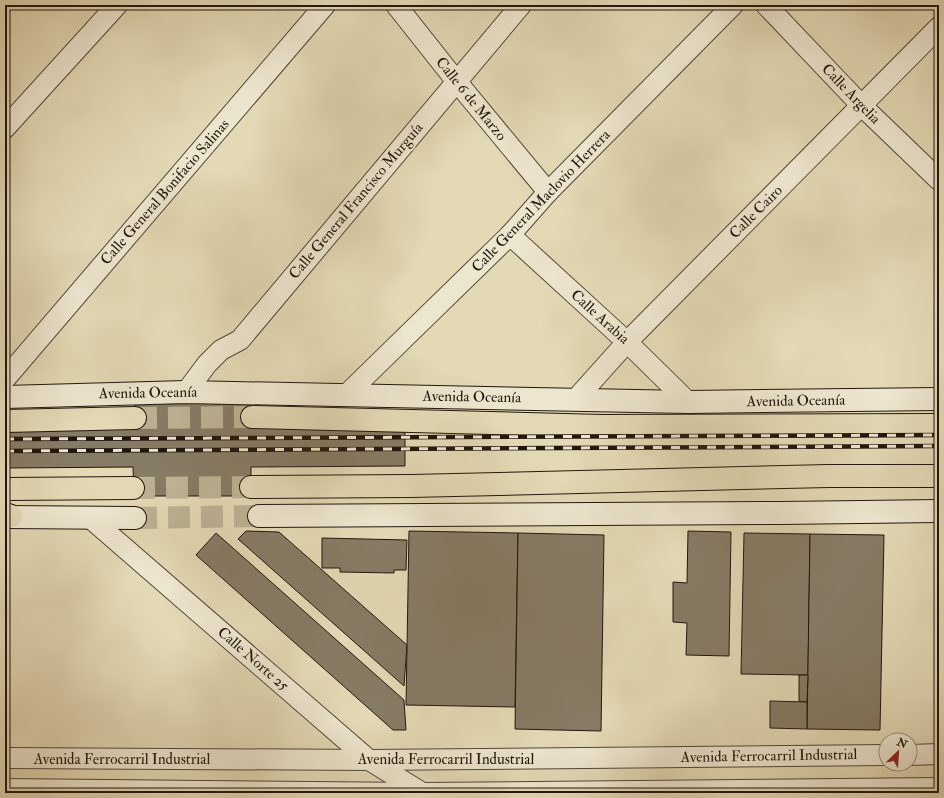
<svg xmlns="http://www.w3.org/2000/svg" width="944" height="798" font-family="'IM FELL Double Pica',serif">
<rect width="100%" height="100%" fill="#e3d9b5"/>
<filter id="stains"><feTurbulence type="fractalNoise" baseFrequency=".005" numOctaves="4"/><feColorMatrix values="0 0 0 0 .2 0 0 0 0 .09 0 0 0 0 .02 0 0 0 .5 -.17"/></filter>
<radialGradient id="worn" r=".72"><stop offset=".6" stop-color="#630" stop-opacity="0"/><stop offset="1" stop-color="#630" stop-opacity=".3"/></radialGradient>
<g fill="#867b65" stroke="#21160e">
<path d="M252,402V425L405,424V466L251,467V496H134L133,467L5,468V426L135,425V403Z"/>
<path d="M246,531L279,532L407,645L404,686L238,539Z"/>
<path d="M409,531L518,533L515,707L406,705Z"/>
<path d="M688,531L731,532L729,656L686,655L687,623L673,622V582L687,583Z"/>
<path d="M216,533L404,700L406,730H393L196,555Z"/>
<path d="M518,533L604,535L601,731L515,729Z"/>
<path d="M744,533L810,534L808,675L741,674Z"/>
<path d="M810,534L884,535L880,730L807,729Z"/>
<path d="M322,538L407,540L406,570H394V573L340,572V568H322Z"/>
<path d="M799,675H808L807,702L799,701Z"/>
<path d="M770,701L807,702V729L770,728Z"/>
</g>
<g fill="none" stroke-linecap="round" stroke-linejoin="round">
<path stroke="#bcb294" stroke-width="22" stroke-dasharray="22 11" stroke-linecap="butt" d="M135,518L259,516"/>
<g stroke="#bcb294" stroke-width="22" stroke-dasharray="22 11" stroke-linecap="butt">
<path d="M135,418L252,417"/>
<path d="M133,488L251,487"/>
</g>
<defs>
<g id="minor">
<path d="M396,5L457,82L548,192"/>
<path d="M766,5L862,106L939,180"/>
<path d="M5,128L117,5"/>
<path d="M510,235L627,342L688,402"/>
<path d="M5,379L325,5"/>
<path d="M186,392L207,364L221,350L240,340L521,5"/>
<path d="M347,394L510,235L548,192L733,5"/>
<path d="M575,400L627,342L939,27"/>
<path d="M89,517L369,760L421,792"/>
<path d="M910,755L939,754"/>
<path d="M5,758L369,760L886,755"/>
<path d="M5,789L422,793L939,788"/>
</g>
<g id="secondary">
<path d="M5,397L186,392L688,402L939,399"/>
<path d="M259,516L781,513L939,511"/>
<path d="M5,517L135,518"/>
</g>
<g id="trunk">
<path d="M252,417L603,426L939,425"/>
<path d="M5,421L135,418"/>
<path d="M251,487L411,486L829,476H939"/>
<path d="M5,489L133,488"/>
<path d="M5,514L11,516"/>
</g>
</defs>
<use href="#minor" stroke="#524738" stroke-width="22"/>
<use href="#secondary" stroke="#21160e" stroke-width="24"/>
<use href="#trunk" stroke="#21160e" stroke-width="24"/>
<use href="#minor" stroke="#ede6cf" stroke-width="20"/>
<use href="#secondary" stroke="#ede6cf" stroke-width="22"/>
<use href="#trunk" stroke="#e3d9b5" stroke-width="22"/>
<defs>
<g id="rail">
<path d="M5,439L939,435"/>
<path d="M5,451L939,446"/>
</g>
</defs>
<use href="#rail" stroke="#21160e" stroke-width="4.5"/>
<use href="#rail" stroke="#ede6cf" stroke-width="3" stroke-dasharray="9" stroke-linecap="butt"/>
</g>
<g text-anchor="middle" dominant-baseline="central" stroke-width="4" stroke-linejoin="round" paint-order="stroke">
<g font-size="15" fill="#21160e" stroke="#ede6cf">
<text transform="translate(851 94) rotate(46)">Calle Argelia</text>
<text transform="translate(471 99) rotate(51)">Calle 6 de Marzo</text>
<text transform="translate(165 192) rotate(-49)">Calle General Bonifacio Salinas</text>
<text transform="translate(356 201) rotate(-50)">Calle General Francisco Murguía</text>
<text transform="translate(541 201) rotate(-46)">Calle General Maclovio Herrera</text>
<text transform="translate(756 212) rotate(-45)">Calle Cairo</text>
<text transform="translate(600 317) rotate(42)">Calle Arabia</text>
<text transform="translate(148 393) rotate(-1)">Avenida Oceanía</text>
<text transform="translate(472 397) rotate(1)">Avenida Oceanía</text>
<text transform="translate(796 401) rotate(-1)">Avenida Oceanía</text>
<text transform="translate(253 659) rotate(41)">Calle Norte 25</text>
<text transform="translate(769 756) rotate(-1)">Avenida Ferrocarril Industrial</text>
<text x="122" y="759">Avenida Ferrocarril Industrial</text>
<text x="446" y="759">Avenida Ferrocarril Industrial</text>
</g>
</g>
<rect width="944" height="798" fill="none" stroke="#e3d9b5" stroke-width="20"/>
<rect x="6" y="6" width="932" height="786" fill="none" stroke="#21160e" stroke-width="2"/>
<rect x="10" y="10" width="924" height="778" fill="none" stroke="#21160e"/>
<g transform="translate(898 752) rotate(25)"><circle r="19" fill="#ede6cf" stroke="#9b9382"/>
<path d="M0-3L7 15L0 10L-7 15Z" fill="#8f2418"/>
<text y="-6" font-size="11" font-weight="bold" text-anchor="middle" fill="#21160e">N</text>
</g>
<rect width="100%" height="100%" filter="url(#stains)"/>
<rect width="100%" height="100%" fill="url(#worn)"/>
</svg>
